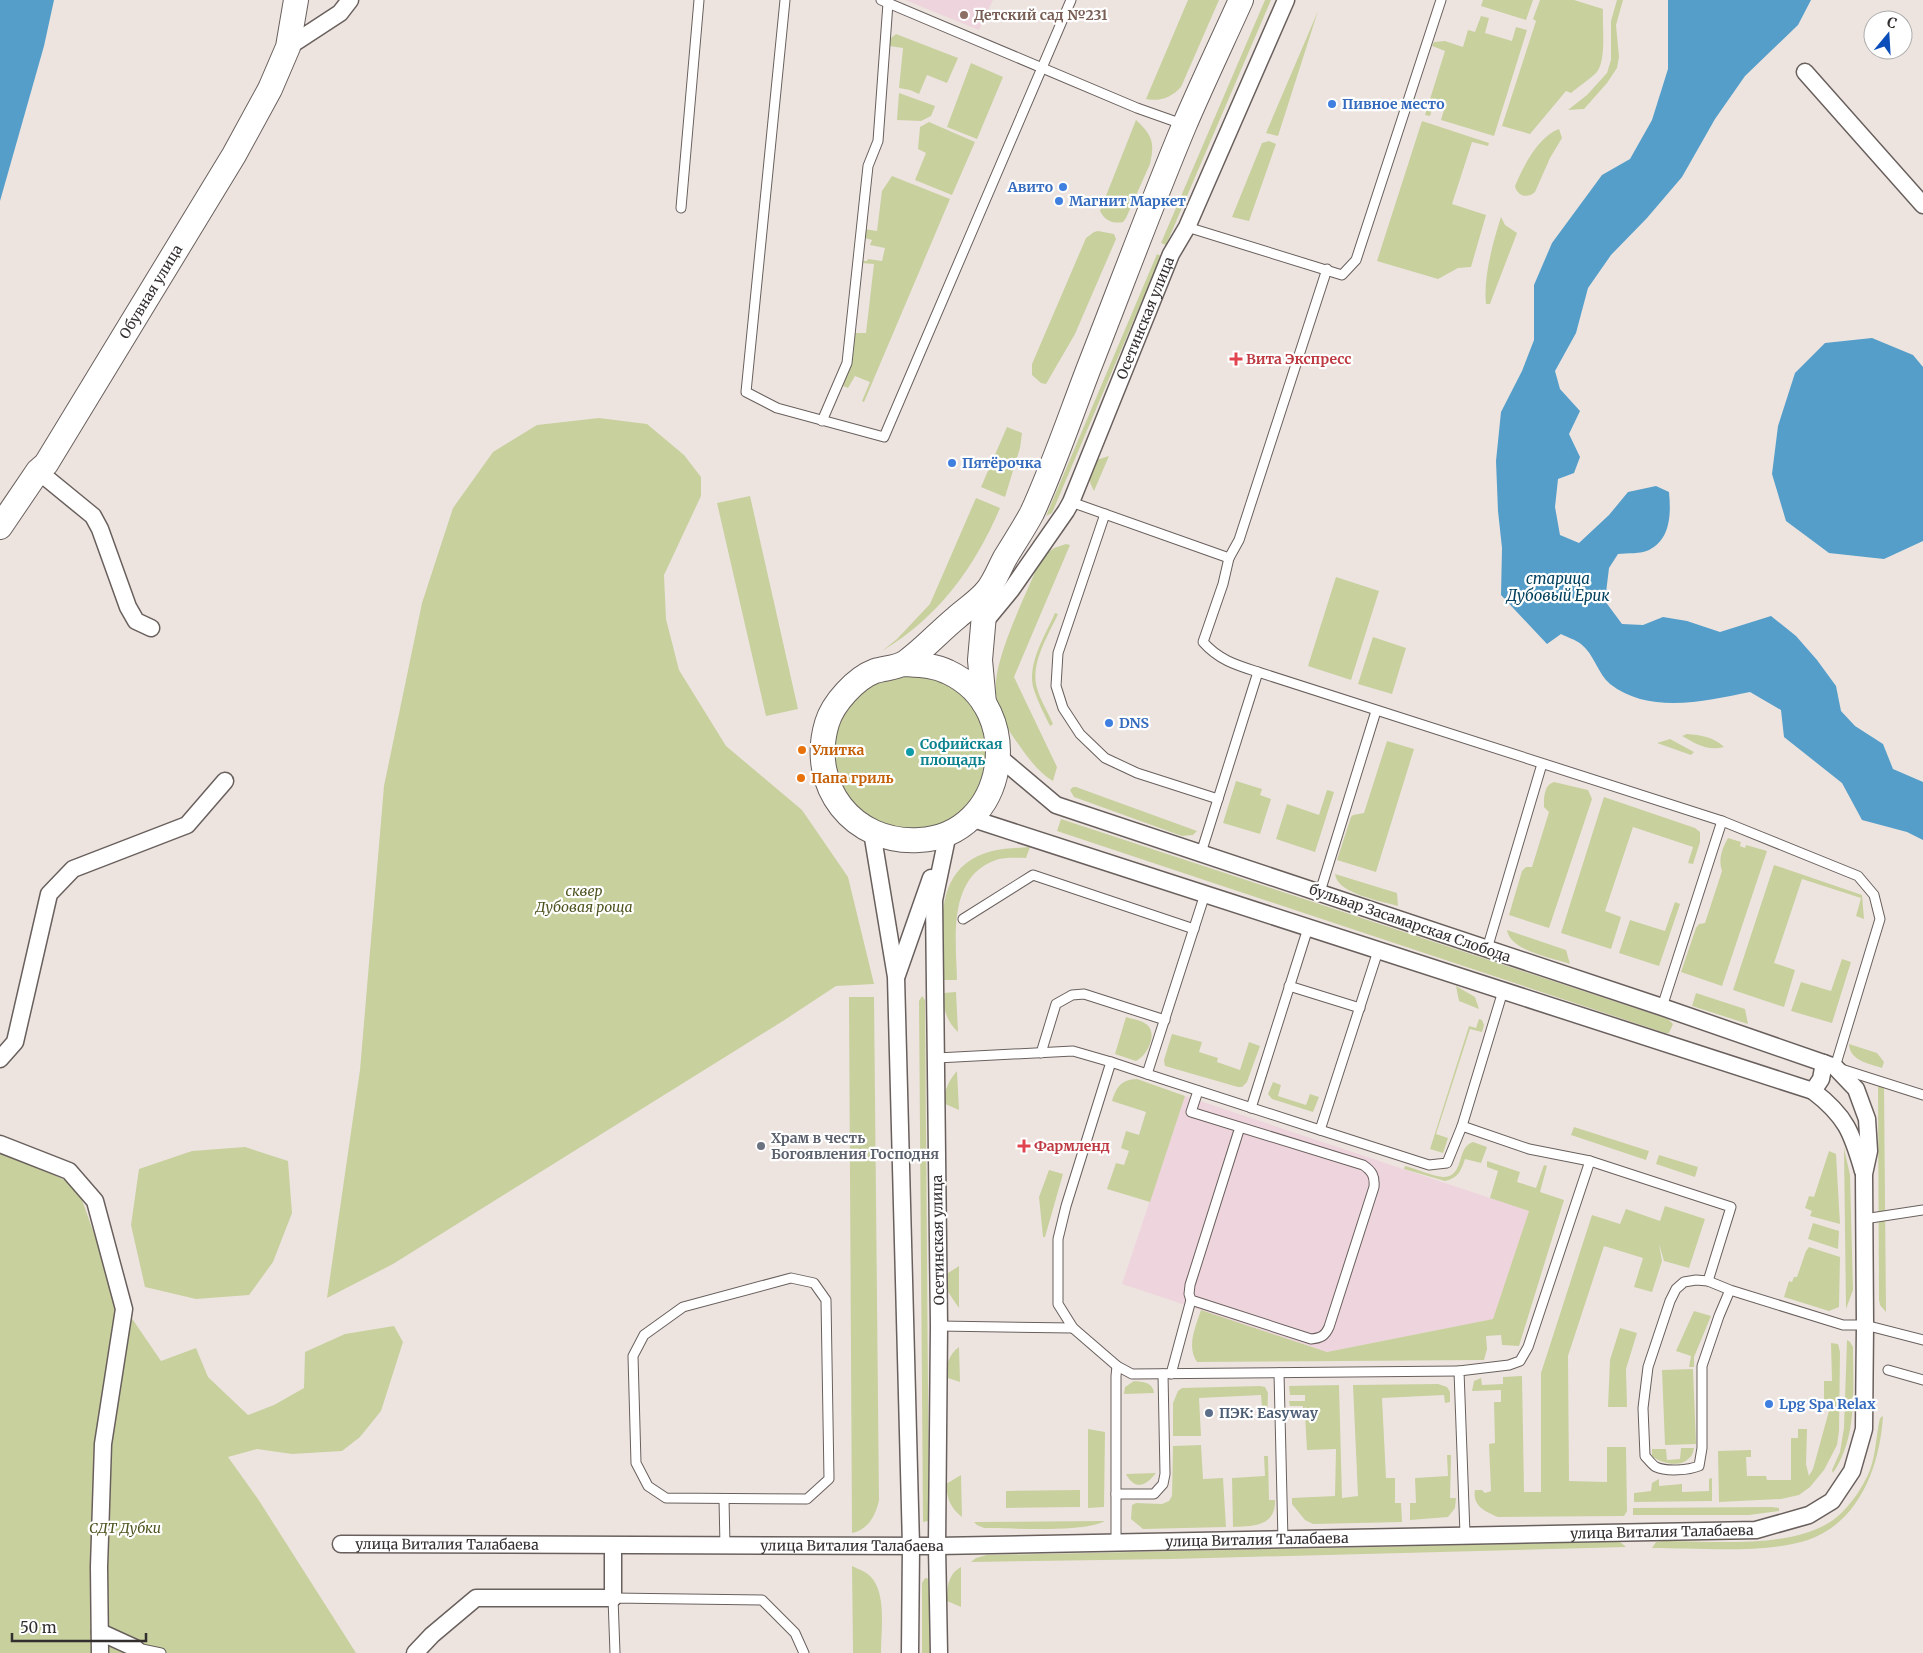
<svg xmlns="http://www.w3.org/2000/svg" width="1923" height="1653" font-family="Merriweather,serif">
<rect width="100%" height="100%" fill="#ede4e0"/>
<g fill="#eed4dc">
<path d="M905,0H993L979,30Z"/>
<path d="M1185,1096L1529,1211L1493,1319L1327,1352L1122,1284Z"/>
</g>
<g fill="#c8d09e">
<path d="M1188,0H1219L1181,87C1172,97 1160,102 1146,99Z"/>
<path d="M1265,0H1271L1166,245L1161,243Z"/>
<path d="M1483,0H1533L1526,20L1481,6Z"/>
<path d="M1540,0H1574L1603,9C1602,24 1607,62 1596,73C1589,80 1579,86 1571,93L1566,91L1530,134L1502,126L1536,21L1533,19Z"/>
<path d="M1617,0H1623L1616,25L1619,57L1617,68L1607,83L1584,109L1568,110L1587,95L1607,73L1611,60V21Z"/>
<path d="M1318,11L1278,136L1266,133Z"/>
<path d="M1481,16L1489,18L1485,33L1512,41L1516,27L1527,30L1494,136L1441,120L1446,103L1435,99L1430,116L1425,115L1445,51L1432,46L1434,42L1445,41L1463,47L1468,30L1475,32Z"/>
<path d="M896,34L958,58L947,83L927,75L919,94L910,90L899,88L903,48L889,46L891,38Z"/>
<path d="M971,63L1003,77L977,139L947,127Z"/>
<path d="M899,93L935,106L931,116L921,121L897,120Z"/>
<path d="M1136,120C1152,135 1155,142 1150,164L1126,218L1123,222C1113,224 1105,221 1100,211Z"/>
<path d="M1422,121L1489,143L1488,146L1472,142L1452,204L1486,215L1471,267L1458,268L1438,279L1377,261Z"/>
<path d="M929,122L975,142L952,195L915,180L926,153L918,149L920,127Z"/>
<path d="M1559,129L1562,138L1550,158L1535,192C1527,199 1517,196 1515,186C1524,165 1538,137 1559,129Z"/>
<path d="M1269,141L1276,144L1249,221L1232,217L1262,143Z"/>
<path d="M892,176L950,199L864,402L862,401L870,382L855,376L848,388L843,386L849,370L853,333H866L874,264L861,263V261H867L868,259L882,261L885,248L870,245L872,240L865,238L864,229L877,231L882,191Z"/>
<path d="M1501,217L1505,225L1517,233L1491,301L1490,304H1486C1483,278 1493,242 1501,217Z"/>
<path d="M1098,231L1114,234L1116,239L1075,334L1046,384L1041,383L1032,375V364L1086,238L1094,232Z"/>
<path d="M1157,254L1161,256L1052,513L1046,516Z"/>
<path d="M599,418L647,424L684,455L701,477V496L664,575L666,619L679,670L726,746L802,810L848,877L874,984L836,986L783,1021L393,1264L327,1298L360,1070L384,786L422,603L453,508L493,452L537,425Z"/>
<path d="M1007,427L1022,433L1020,448L1005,497L981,487Z"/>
<path d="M1109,456L1094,491C1088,480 1088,473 1090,462Z"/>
<path d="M750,496L798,709L766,716L717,503Z"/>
<path d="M976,498L1000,508C975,567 938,618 882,651L897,639L930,604Z"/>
<path d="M1066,544L1070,545L1014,677L1057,767L1053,781C1039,773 1028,758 1019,745C1007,729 998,713 996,693C992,660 1028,591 1041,558L1054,548Z"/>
<path d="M1336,577L1379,591L1351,680L1308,666Z"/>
<path d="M1055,613L1058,614C1048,636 1030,663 1037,688C1040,700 1048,712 1053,724L1050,726C1044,714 1038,702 1034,690C1026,665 1045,636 1055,613Z"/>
<path d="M1373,637L1406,648L1392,694L1358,684Z"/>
<circle cx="910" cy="752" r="78"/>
<path d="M1687,734C1701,735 1714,737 1724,747C1707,751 1696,744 1682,736Z"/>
<path d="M1670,739L1694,752L1691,755L1657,743Z"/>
<path d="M1387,741L1414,749L1376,872L1337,860L1351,817L1353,815L1364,813Z"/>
<path d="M1236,781L1262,789L1260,795L1271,799L1260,834L1223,823Z"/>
<path d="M1554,782L1588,790L1592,799L1549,928L1509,915L1522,871L1526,867H1532L1549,812L1544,807C1544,797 1544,785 1554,782Z"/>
<path d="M1073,787H1076L1197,831L1193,835L1182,836L1074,797L1070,790Z"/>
<path d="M1327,790L1334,792L1315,852L1276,839L1287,804L1319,815Z"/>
<path d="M1604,797L1695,828L1700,832V842L1693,864L1688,863L1693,847L1633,827L1605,911L1621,917L1611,949L1561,933Z"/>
<path d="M1061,819L1668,1019L1673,1024L1669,1033H1665L1057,831Z"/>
<path d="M1728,838L1741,842L1740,846L1745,848L1746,845L1767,851L1722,986L1681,972L1696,928L1699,924L1705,923L1722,871C1718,859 1722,849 1728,838Z"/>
<path d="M1030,847L1026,858C1017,858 1005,857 996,860C947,877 956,939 957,980H943C943,930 930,867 992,851C1004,848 1017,848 1030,847Z"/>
<path d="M1774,865L1862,895L1864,919L1856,916L1861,898L1802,879L1774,963L1795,970L1784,1007L1733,990Z"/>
<path d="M1335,874L1397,893L1398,906C1382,901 1337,894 1335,874Z"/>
<path d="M1675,902L1680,904L1659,966L1619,953L1630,920L1665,931Z"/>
<path d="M1507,930L1566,950L1570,964C1553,958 1510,951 1507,930Z"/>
<path d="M1842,959L1851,962L1832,1023L1791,1011L1801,982L1831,991Z"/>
<path d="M1456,986L1475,997L1479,1009L1459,1001Z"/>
<path d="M956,992L958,1032C946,1021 943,1008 943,993Z"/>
<path d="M1696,993L1745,1009L1748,1024L1692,1006Z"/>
<path d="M922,996L925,1000L929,1515L928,1521L923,1522L919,1001Z"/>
<path d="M849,997H874L879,1500C876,1515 868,1530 852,1533Z"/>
<path d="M1126,1017C1132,1019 1141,1020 1146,1024C1159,1033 1147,1056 1136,1061L1115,1054Z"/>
<path d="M1479,1019L1482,1020L1484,1025L1482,1032L1470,1029L1436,1134L1448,1138L1443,1153L1430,1149L1469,1026L1476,1028Z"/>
<path d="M1172,1034L1202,1042L1199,1052L1218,1058L1217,1062L1240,1070L1249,1042L1260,1046L1247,1082L1242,1087H1238L1165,1066L1164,1060Z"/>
<path d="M1849,1044L1877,1053L1884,1062L1882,1068C1868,1063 1850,1061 1849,1044Z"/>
<path d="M957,1071L959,1110L943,1103C945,1090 948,1081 957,1071Z"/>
<path d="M1137,1079L1185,1096L1150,1202L1107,1189L1116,1163L1124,1165L1129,1151L1121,1148L1126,1131L1139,1135L1146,1112L1112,1101C1117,1086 1121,1080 1137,1079Z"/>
<path d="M1273,1082L1281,1085L1278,1096L1306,1105L1310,1094L1319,1097L1313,1112L1272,1099L1268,1094Z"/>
<path d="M1884,1086L1886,1312L1880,1305L1879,1300L1878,1087Z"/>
<path d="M1574,1127L1649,1151L1646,1160L1571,1135Z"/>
<path d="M1473,1142L1487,1147L1481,1163L1465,1159C1461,1171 1458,1178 1445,1181L1404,1169L1405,1166C1417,1169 1431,1176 1443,1177C1465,1177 1456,1147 1473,1142Z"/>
<path d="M245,1147L288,1161L292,1213L273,1262L249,1295L196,1299L145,1287L131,1225L139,1169L192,1151Z"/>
<path d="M1844,1148L1850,1175L1853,1290L1846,1309Z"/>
<path d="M0,1149L77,1186L116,1295L161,1361L196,1348L208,1377L248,1415L274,1405L304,1388L305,1352L345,1334L394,1326L403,1342L381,1411L360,1437L342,1451L292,1454L257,1449L228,1457L258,1499L356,1653H0Z"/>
<path d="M1829,1151L1836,1154L1840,1224L1810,1216L1812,1211L1805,1208L1809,1196L1814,1197Z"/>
<path d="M1659,1155L1698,1167L1695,1177L1656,1164Z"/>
<path d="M1487,1161L1520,1172L1517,1182L1536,1188L1544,1165L1547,1166L1540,1192L1564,1200L1519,1346L1502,1345L1501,1335L1486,1336L1487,1349L1484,1360L1197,1362C1186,1346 1196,1326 1201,1310L1327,1352L1493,1319L1529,1211L1490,1198L1498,1171L1487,1167Z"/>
<path d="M1049,1170L1063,1174L1045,1237H1043L1039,1197Z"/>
<path d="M1665,1206L1705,1219L1689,1268L1664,1261L1659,1244L1662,1261L1652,1292L1634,1287L1643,1258L1604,1246L1568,1356L1569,1481L1607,1482V1447H1626L1627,1511L1624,1516L1498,1517C1486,1512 1472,1506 1475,1490H1482L1485,1493L1491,1491L1489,1444L1495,1443L1494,1402H1501V1390L1472,1391L1474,1381L1481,1378L1482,1385L1503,1384V1377L1522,1376L1524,1492H1541V1373L1592,1215L1620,1224L1626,1209L1660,1221Z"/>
<path d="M1813,1223L1839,1231L1838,1249L1808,1239Z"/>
<path d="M1809,1247L1840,1257L1839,1307L1829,1311L1784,1297L1789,1281L1792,1282L1794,1277H1797L1806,1251Z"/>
<path d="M959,1266V1308L946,1289L945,1275Z"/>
<path d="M1694,1311L1711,1316L1694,1357V1367H1689L1691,1356L1676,1351Z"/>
<path d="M1620,1328L1637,1333L1626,1369L1627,1407H1608L1610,1360Z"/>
<path d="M1847,1340L1850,1342L1853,1347C1853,1390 1858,1436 1833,1473L1832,1470L1840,1452L1844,1428Z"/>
<path d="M1831,1343L1838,1344L1840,1352L1839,1431L1837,1445L1824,1470L1810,1487L1799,1495L1781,1499L1719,1502L1718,1451L1751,1450V1457H1746L1747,1476H1766L1767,1480H1791V1438H1798V1429H1807L1806,1464L1809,1476L1813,1469L1832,1400L1824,1399V1381H1832Z"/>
<path d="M959,1347L960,1382L945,1377C946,1365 949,1354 959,1347Z"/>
<path d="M1693,1369L1696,1444L1665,1445L1662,1370Z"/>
<path d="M1134,1381C1143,1382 1153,1382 1154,1393L1124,1394L1125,1387Z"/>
<path d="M1438,1384L1447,1387L1450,1392V1402L1445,1403L1444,1395L1382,1398L1386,1478H1395V1503H1401L1402,1522L1313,1524L1305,1520L1292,1504V1498L1335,1496L1336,1449L1307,1450L1305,1415H1303V1406H1290L1289,1401H1305V1395H1290L1289,1386L1339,1385L1342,1498L1358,1496L1353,1385Z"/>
<path d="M1260,1386L1265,1387L1268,1393L1267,1417L1266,1419L1263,1420L1261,1395L1199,1398L1201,1436H1173V1403L1178,1391L1182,1388Z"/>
<path d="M1883,1416C1880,1465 1860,1522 1808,1540C1766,1554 1697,1548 1652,1548L1656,1542L1663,1541C1712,1541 1797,1550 1837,1517C1851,1505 1863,1487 1870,1470C1876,1454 1876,1435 1880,1418Z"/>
<path d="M1088,1429L1105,1432L1104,1507L1088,1508Z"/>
<path d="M1201,1445L1203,1479L1223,1478L1226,1527L1143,1529L1131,1519L1132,1505L1136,1503L1162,1504L1169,1501L1172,1496L1173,1446Z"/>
<path d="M1681,1448H1694C1693,1452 1692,1457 1688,1459C1680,1468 1660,1463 1652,1456V1449H1666L1667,1460L1680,1459Z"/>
<path d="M1447,1455H1451L1450,1498H1456L1455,1508L1448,1517L1410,1520V1503H1416L1415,1478L1448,1476Z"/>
<path d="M1264,1456H1268L1269,1500H1275C1276,1527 1252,1526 1233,1527L1232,1478L1265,1476Z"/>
<path d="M1156,1473C1146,1486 1135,1491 1126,1474Z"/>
<path d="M961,1475L962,1517C950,1508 947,1498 946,1484Z"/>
<path d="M1712,1478V1501L1634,1502V1493L1651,1491L1652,1483L1659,1479V1486L1682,1484V1492L1709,1491V1479Z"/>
<path d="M1080,1490V1507L1006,1508V1491Z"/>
<path d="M1772,1507L1779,1508V1511L1749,1515H1633V1508Z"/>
<path d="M1105,1521C1084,1533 1012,1528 984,1528L977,1525L974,1522Z"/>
<path d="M1614,1542H1620L1626,1547L1172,1559L971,1562L976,1558L987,1555Z"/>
<path d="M852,1566C858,1569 865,1571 870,1576C887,1592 881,1631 881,1653H853Z"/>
<path d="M961,1567V1607L947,1601C947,1587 948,1574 961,1567Z"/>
<path d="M925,1578L930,1579V1653H922V1583Z"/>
</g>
<g fill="#549ec9">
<path d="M0,0H54L44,46L0,201Z"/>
<path d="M1668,0H1811L1798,25L1745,76L1715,119L1682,177L1647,218L1611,255L1588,288L1576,333L1555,371L1560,389L1580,411L1569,434L1580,457L1574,473L1558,479L1555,507L1560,535L1579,543L1609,515L1628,492L1656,486L1669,492C1671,513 1671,539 1649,550C1641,554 1627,553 1618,554L1609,568L1605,601L1622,624L1643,625L1663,617L1687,621L1720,632L1771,616L1796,636L1817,660L1836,686L1841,711L1855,726L1883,744L1893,769L1923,782V840L1907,832L1862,820L1842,783L1784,737L1781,710L1750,692C1706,701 1650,715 1610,684C1598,674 1594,654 1581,644C1576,640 1567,637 1561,634L1547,644L1501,595L1502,548L1498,511L1496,461L1501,412L1522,371L1534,340V285L1552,243L1602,175L1630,159L1652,120L1668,69Z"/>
<path d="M1872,338L1913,355L1923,367V541L1884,559L1829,553L1786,521L1772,474L1778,426L1795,373L1825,343Z"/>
</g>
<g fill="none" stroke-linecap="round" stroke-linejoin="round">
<defs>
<g id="lane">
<path d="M785,0L746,392L777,408L884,437L1071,0"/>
<path d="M881,0L1137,108L1185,125"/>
<path d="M681,208L699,0"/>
<path d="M1187,227L1342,275L1356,260L1441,0"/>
<path d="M822,421L847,363L868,166L878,141L888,3"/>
<path d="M1071,502L1229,558L1239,540L1327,269"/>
<path d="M1105,514L1058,653L1056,686L1063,708L1080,734L1105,758L1137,773L1218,799"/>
<path d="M1229,558L1223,584L1203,642C1219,660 1236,665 1258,672"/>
<path d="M1201,853L1258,672L1722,821L1858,876L1874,895L1880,919L1835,1067L1923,1095"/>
<path d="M1320,892L1376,711"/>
<path d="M1205,894L1147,1074L1320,1130L1378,951"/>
<path d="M963,919L1033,875L1194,929"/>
<path d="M1487,949L1542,764"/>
<path d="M1289,986L1360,1008"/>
<path d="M1662,1007L1722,821"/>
<path d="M1041,1053L1056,1004L1072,995L1084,994L1165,1020"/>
<path d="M937,1058L1073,1051L1111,1062"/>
<path d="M1147,1074L1111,1062L1066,1206L1058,1239V1304L1073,1328L1117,1366L1132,1374L1459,1371"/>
<path d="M1198,1091L1191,1112L1363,1165C1372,1171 1375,1176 1374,1187L1329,1327C1325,1336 1321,1338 1311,1339L1191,1300L1189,1294L1190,1285L1240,1127"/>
<path d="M1251,1108L1308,928"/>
<path d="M1462,1126L1503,991"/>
<path d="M1320,1130L1429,1165L1447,1163L1462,1126L1529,1149L1590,1161L1731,1207L1708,1281"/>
<path d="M1864,1219L1923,1210"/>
<path d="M791,1278L814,1283L826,1300L829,1479L807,1499L666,1498L648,1486L636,1463L633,1356L644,1335L683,1307Z"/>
<path d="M1730,1290L1719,1316L1702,1366V1448L1699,1466C1689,1470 1667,1472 1656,1467C1652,1465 1648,1459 1645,1456L1643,1408L1648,1367L1670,1301L1676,1289L1684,1282L1696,1280L1708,1281L1730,1290L1843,1325H1865L1923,1340"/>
<path d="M939,1326L1073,1328"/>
<path d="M1888,1370L1923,1380"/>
<path d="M1279,1373L1283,1540"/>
<path d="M1171,1374L1191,1300"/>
<path d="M1116,1494H1154L1163,1484L1165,1474L1163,1374"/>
<path d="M724,1499L725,1546"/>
<path d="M1465,1534L1459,1371L1509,1365L1520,1361L1528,1347L1590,1161"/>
<path d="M1116,1542V1376L1117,1366"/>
<path d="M137,1648L161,1653"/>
<path d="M615,1653L613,1598L762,1600L795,1633L804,1653"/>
</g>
<g id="street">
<path d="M288,47L340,13L350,0"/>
<path d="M1805,72L1923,205"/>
<path d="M38,471L93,516L100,529L128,607L136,621L151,628"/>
<path id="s1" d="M983,624L1011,590L1066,511L1071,502L1171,254L1187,227L1286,0"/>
<path d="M970,818L1813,1091C1846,1116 1852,1133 1863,1171"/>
<path d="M872,832L896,977L911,1546L910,1653"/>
<path d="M897,975L931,878"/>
<path d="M0,1059L15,1042L49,894L73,869L187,825L225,781"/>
<path d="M1813,1091L1821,1079L1824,1063"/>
<path d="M0,1144L69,1171L95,1201L124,1309L103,1444L99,1567L100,1653"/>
<path id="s2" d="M341,1544L937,1546L1756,1530L1809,1515L1832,1501L1852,1471L1864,1429L1865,1325L1864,1174L1869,1151L1867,1119L1856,1089L1835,1067L1662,1007L1056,805L999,757"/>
<path d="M100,1632L135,1648L140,1653"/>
<path d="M415,1653L432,1635L476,1598H613V1546"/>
<path d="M939,1653L937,1546L939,1326L934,900L948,833"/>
</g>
<g id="secondary">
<path id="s3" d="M0,527L38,471L46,464L234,155L270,89L288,47L296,0"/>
<path d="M903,664C919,665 934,665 948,672C1028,709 1007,836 919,840C853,844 808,786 827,723C833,703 856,678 875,671C885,668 897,668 906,662C924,649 939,632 956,618C965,610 977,602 986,592C994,583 999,569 1005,558C1014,543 1024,528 1032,513C1054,465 1071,414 1090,365C1121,286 1151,205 1184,126C1202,84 1222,42 1241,0"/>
<path d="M984,703L980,660L986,592"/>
</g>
</defs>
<use href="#lane" stroke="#69605d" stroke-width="11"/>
<use href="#street" stroke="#69605d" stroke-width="19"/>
<use href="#secondary" stroke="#69605d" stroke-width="26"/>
<use href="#lane" stroke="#fff" stroke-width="9"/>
<use href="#street" stroke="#fff" stroke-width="16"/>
<use href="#secondary" stroke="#fff" stroke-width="24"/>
</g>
<circle fill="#8d6e63" stroke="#fff" stroke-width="2" cx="964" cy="15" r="5"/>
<g fill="#3f7fe0" stroke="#fff" stroke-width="2">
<circle cx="1332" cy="104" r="5"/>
<circle cx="1063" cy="187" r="5"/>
<circle cx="1059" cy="201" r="5"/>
<circle cx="952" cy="463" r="5"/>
<circle cx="1109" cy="723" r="5"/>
<circle cx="1769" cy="1404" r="5"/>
</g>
<g fill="#e0444e" stroke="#fff" stroke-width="2">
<path d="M1233.5 351.5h5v5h5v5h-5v5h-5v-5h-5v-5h5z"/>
<path d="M1021.5 1138.5h5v5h5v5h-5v5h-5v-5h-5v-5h5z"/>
</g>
<g fill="#e8710a" stroke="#fff" stroke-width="2">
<circle cx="802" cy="750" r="5"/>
<circle cx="801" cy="778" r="5"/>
</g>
<circle fill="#0f9aa8" stroke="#fff" stroke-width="2" cx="910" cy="752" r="5"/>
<circle fill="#6b7280" stroke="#fff" stroke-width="2" cx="761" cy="1146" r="5"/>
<circle fill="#5c6f8a" stroke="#fff" stroke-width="2" cx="1209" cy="1413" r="5"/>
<g text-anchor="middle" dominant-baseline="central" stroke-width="4.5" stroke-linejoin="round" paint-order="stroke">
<g font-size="14" font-weight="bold" fill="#785e54" stroke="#fff" text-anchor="start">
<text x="974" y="15">Детский сад №231</text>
</g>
<g font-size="14" font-weight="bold" fill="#366cbe" stroke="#fff" text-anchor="start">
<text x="1342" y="104">Пивное место</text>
<text x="1053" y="187" text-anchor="end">Авито</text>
<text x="1069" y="201">Магнит Маркет</text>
<text x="962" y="463">Пятёрочка</text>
<text x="1119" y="723">DNS</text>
<text x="1779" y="1404">Lpg Spa Relax</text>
</g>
<g font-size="14" fill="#332f2e" stroke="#fff">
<text stroke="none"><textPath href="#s3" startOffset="280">Обувная улица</textPath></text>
<text stroke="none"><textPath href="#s1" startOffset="349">Осетинская улица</textPath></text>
<text transform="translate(1410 923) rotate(19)">бульвар Засамарская Слобода</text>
<text transform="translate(938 1240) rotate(-91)">Осетинская улица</text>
<text stroke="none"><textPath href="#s2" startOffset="1321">улица Виталия Талабаева</textPath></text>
<text stroke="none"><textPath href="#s2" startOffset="916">улица Виталия Талабаева</textPath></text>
<text stroke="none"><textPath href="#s2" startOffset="106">улица Виталия Талабаева</textPath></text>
<text stroke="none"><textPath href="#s2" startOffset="511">улица Виталия Талабаева</textPath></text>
</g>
<g font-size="14" font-weight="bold" fill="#be3a42" stroke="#fff" text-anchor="start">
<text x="1246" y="359">Вита Экспресс</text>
<text x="1034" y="1146">Фармленд</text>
</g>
<g font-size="14" font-weight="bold" fill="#0d838f" stroke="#fff" text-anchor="start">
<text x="920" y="744">Софийская<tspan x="920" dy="16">площадь</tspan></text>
</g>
<g font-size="14" font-weight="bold" fill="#c56008" stroke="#fff" text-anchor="start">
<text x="812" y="750">Улитка</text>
<text x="811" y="778">Папа гриль</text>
</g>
<g font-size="14" font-style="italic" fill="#4e541f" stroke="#fff">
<text x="584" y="891">сквер<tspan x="584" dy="16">Дубовая роща</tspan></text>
<text x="125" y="1528">СДТ Дубки</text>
</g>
<g font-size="14" font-weight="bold" fill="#5b616d" stroke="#fff" text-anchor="start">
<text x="771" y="1138">Храм в честь<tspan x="771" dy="16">Богоявления Господня</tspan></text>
</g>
<g font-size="14" font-weight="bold" fill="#4e5e75" stroke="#fff" text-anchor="start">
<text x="1219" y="1413">ПЭК: Easyway</text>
</g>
<g font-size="15" font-style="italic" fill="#00405d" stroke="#fff">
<text x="1558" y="578">старица<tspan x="1558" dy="17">Дубовый Ерик</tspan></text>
</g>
</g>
<g transform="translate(1888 35) rotate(18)"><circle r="24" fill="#ffffff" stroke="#adacab"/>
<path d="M0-4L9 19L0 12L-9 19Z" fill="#0c4eb9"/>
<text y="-8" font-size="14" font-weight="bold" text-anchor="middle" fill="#332f2e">С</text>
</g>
<path d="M12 1633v8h134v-8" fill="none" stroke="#332f2e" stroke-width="2.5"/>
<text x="20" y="1633" font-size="15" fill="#332f2e" stroke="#ffffff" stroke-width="4" paint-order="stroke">50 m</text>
</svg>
